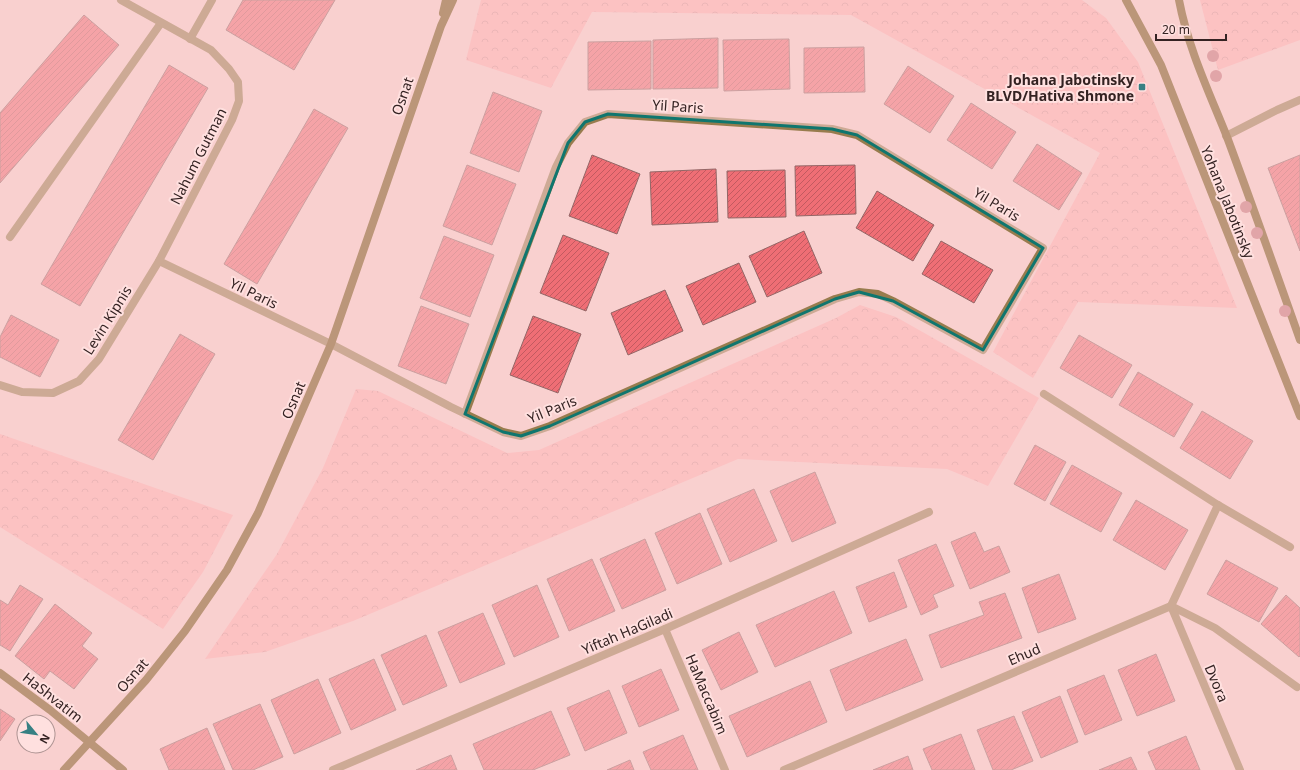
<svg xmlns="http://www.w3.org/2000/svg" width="1300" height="770" font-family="'Noto Sans',sans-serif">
<defs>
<pattern id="forest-crowns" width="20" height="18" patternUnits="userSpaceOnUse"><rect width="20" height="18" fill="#feb1b2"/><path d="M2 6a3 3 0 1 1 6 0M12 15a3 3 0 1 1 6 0" fill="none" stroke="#da9899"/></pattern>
<pattern id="building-hatch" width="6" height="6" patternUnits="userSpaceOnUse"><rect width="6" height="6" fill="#ef6e75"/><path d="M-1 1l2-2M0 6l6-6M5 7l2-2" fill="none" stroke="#c25a60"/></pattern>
</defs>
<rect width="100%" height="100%" fill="#f9d0cf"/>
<g fill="url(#forest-crowns)">
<path d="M481,0H1082L1106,18L1138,62L1237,308L1078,302L1033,378L993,352L1100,153L851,15L592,12L551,88L466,60Z"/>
<path d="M1200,0H1300V40L1218,70Z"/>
<path d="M860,305L896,317L1039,398L988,486L947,469L738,459L353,621L265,652L205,659L277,554L323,468L356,389L378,391L507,453L539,450L836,318Z"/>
<path d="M0,434L233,515L203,572L163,629L0,527Z"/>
</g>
<g fill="url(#building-hatch)" stroke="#936666">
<path d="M243,0H335L294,70L226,30Z"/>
<path d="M84,15L119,45L0,183V113Z"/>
<path d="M718,38V88L653,89V40Z"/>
<path d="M789,39L790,89L724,91L723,40Z"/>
<path d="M651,41V89L588,90V42Z"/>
<path d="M864,47L865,92L804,93V48Z"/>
<path d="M169,65L208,88L80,306L41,284Z"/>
<path d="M908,66L954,96L930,133L884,104Z"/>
<path d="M493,92L542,111L519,172L470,153Z"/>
<path d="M971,103L1016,132L992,169L947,140Z"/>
<path d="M314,109L348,128L257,284L224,264Z"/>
<path d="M1037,144L1082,173L1059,210L1013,181Z"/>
<path d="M592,155L640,174L617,234L569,216Z"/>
<path d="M1300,155V251L1268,168Z"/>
<path d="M467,165L516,184L492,245L443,226Z"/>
<path d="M855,165L856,214L796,216L795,166Z"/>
<path d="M716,169L718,222L652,225L650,172Z"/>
<path d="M785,170L786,217L728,218L727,171Z"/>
<path d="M877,191L934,225L913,261L856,228Z"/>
<path d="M804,231L822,273L767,297L749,256Z"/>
<path d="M563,235L609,253L586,311L540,293Z"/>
<path d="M444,236L494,255L470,317L420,298Z"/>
<path d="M941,241L993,270L974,303L922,274Z"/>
<path d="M739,263L756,302L703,325L686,286Z"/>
<path d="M665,290L683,331L628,355L611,313Z"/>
<path d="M421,306L469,324L446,384L398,366Z"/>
<path d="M11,315L59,340L40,377L0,357V337Z"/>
<path d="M533,316L581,334L558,393L510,375Z"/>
<path d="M180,334L215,354L153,460L118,440Z"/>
<path d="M1079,335L1132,365L1112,398L1060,368Z"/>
<path d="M1138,372L1193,404L1174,437L1119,405Z"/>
<path d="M1202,411L1253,441L1230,479L1180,448Z"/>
<path d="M1035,445L1066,462L1045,501L1014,484Z"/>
<path d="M1072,465L1122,493L1101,532L1050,504Z"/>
<path d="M815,472L836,523L792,542L770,491Z"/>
<path d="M754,489L777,541L730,562L707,509Z"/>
<path d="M1136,500L1188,530L1165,570L1113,540Z"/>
<path d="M700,513L722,564L677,584L655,533Z"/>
<path d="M975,532L984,552L999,546L1010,572L970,589L951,542Z"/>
<path d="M645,539L666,590L622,609L600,559Z"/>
<path d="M936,544L954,586L933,595L938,607L921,615L898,560Z"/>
<path d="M592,559L615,611L569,631L547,579Z"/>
<path d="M1226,560L1278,588L1259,622L1207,594Z"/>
<path d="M894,572L907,607L869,622L856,587Z"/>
<path d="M1059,574L1076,619L1038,633L1022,588Z"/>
<path d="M20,585L43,599L10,651L0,645V600L8,605Z"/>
<path d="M537,585L559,637L514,657L492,605Z"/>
<path d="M834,591L852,633L775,667L756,625Z"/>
<path d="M1005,593L1022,638L941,668L929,635L984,615L979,602Z"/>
<path d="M1286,595L1300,608V656L1299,657L1261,624Z"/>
<path d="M55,604L92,633L82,646L98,659L74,689L50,671L44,679L15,656Z"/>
<path d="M483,613L505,664L460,683L438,632Z"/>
<path d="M739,632L758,672L721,690L702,650Z"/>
<path d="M426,635L447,686L403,705L381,655Z"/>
<path d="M906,639L923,680L846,711L830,670Z"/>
<path d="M1156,654L1175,701L1137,716L1118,670Z"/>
<path d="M374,659L396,710L351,730L329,679Z"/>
<path d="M661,669L679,710L639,727L622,686Z"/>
<path d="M1104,675L1122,720L1085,735L1067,690Z"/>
<path d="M318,679L341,733L294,754L271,700Z"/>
<path d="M810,681L827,722L747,757L729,716Z"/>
<path d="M609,690L627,733L585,751L567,708Z"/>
<path d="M1060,696L1078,742L1041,758L1022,712Z"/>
<path d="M260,704L283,757L253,770H233L213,724Z"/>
<path d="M0,709L15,719L0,741Z"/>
<path d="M551,711L570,755L533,770H484L473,744Z"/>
<path d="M1014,716L1033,761L1011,770H993L977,730Z"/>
<path d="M207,728L225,770H169L160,749Z"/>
<path d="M961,734L975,770H932L923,749Z"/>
<path d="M683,735L698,770H651L643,752Z"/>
<path d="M1186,736L1200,770H1156L1148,752Z"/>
<path d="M451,755L457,770H416Z"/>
<path d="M908,756L913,770H873Z"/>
<path d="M1131,757L1137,770H1099Z"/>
<path d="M630,760L634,770H607Z"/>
</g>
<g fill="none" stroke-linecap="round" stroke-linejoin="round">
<g stroke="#987c4e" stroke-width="8">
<path d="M190,39L212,0"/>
<path d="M10,237L161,23"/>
<path d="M1171,606L1215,628L1297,687"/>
</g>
<g stroke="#987c4e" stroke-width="8">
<path d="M1226,136L1277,110L1300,100"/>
<path d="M159,261L331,344L451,407L503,432L521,436L550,426L835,299L859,292L878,294L893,301L983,350L1043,248L857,135L832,129L608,114L585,122L568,143L556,167L465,414"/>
<path d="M0,385L22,392L53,393L79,381L99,359L159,261L232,120L239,101L238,82L229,69L211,50L121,0"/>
<path d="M1044,394L1218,505L1290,547"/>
<path d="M1171,606L1240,770"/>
<path d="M665,629L725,770"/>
<path d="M333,770L665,629L929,512"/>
<path d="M784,770L1171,606L1218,505"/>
</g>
<g stroke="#705010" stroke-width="8">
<path d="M1126,0L1161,65L1300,416"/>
<path d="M1179,0C1188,48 1209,92 1227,137C1252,204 1276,272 1300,340"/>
<path d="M443,13L446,0"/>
<path d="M0,673L50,710L123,770"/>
<path d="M64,770L146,680L185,631L227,570L258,513L331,344L441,26L453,0"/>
</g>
</g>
<g fill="#c47179">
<circle cx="1213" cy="56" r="6"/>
<circle cx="1216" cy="76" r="6"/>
<circle cx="1246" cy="207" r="6"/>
<circle cx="1257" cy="233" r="6"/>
<circle cx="1285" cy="311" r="6"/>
</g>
<path d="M0 0H1300V770H0ZM608,114L832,129L857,135L1043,248L983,350L893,301L859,292L835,299L550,426L521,436L503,432L465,414L568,143L585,122Z" fill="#f9d0cf" fill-opacity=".55" fill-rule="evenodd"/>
<path fill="none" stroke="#0f766e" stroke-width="3" stroke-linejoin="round" d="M608,114L832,129L857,135L1043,248L983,350L893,301L859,292L835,299L550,426L521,436L503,432L465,414L568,143L585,122Z"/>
<rect fill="#378083" stroke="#ffe0df" stroke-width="1.5" x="1138" y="83" width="8" height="8" rx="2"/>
<g text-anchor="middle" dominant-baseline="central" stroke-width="4" stroke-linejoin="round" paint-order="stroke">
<g font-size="14" font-weight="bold" fill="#342222" stroke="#ffe0df" text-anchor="end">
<text x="1134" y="79">Johana Jabotinsky<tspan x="1134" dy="16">BLVD/Hativa Shmone</tspan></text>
</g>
<g font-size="14" fill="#342222" stroke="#ffe0df">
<text transform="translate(402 96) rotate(-71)">Osnat</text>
<text transform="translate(678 106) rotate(4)">Yil Paris</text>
<text transform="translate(198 156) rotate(-63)">Nahum Gutman</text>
<text transform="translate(1228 202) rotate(68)">Yohana Jabotinsky</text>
<text transform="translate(997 204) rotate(31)">Yil Paris</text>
<text transform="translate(254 293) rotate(26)">Yil Paris</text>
<text transform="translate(107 320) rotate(-58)">Levin Kipnis</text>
<text transform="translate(293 400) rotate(-67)">Osnat</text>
<text transform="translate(552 409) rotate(-22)">Yil Paris</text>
<text transform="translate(627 631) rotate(-23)">Yiftah HaGiladi</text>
<text transform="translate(1024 654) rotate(-23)">Ehud</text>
<text transform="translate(132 675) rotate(-49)">Osnat</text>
<text transform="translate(1217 683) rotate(67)">Dvora</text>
<text transform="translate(707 694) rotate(67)">HaMaccabim</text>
<text transform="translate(53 697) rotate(38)">HaShvatim</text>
</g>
</g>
<g transform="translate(36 734) rotate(119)"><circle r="19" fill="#ffe0df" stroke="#ae9493"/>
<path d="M0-3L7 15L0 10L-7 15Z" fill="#378083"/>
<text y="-6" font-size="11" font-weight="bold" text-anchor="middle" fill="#342222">N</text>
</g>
<path d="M1156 34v6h70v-6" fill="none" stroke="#342222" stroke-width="2"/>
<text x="1162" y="34" font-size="12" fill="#342222" stroke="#ffe0df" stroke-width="3" paint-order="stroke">20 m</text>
</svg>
